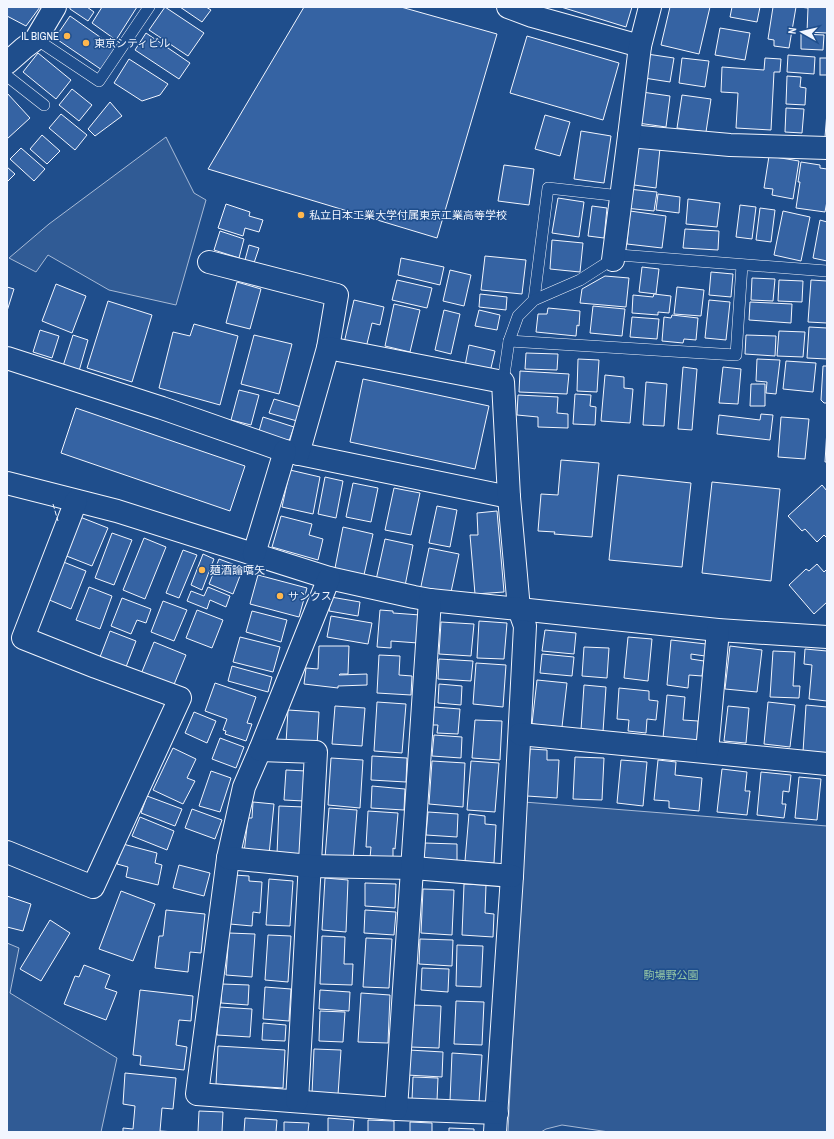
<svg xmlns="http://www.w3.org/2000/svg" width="834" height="1139" font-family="'Archivo Narrow','Noto Sans JP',sans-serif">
<rect width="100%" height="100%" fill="#1f4e8c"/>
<g fill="#305b95" stroke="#a8bbd7">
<path d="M166,137L194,193L206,200L176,305L109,290L48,255L36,272L9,258L49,224Z"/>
<path d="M524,802L827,826V1132H609L562,1125L546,1129L541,1132H508Z"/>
<path d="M7,943L19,948L10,993L117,1058L101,1132H7Z"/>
</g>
<g fill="#3563a3" stroke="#f2f6ff">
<path d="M7,7H40L26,26L7,16Z"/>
<path d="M70,7H87L94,12L88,21L70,9Z"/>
<path d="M102,7H137L116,40L92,23Z"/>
<path d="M165,7L204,33L188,56L149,30Z"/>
<path d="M180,7H206L211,10L202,22Z"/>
<path d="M304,7H401L497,34L437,238L208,169Z"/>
<path d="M561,7H632L626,27Z"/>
<path d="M670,7H710L699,54L661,45Z"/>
<path d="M732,7H760L757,22L730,17Z"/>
<path d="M773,7H796L789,48L774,46V40L768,39Z"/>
<path d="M799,7H827V33L807,32L808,8Z"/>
<path d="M70,16L117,49L102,70L55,38Z"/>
<path d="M720,28L750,33L745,60L715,55Z"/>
<path d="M146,33L190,63L179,79L135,50Z"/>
<path d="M801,34L824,35L823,50L801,49Z"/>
<path d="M527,36L619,63L603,120L510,93Z"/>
<path d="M38,53L71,80L56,99L23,72Z"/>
<path d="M647,54L674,58L670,82L644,78Z"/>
<path d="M788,55L815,57L814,74L787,72Z"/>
<path d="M682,58L709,61L705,87L679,83Z"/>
<path d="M765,58L781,59L780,72H774L771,130L736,128L738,93L721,92L722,67L764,70Z"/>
<rect x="820" y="58" width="7" height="17"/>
<path d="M129,59L168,84L160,95L142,101L114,83Z"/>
<path d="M787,76L801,77L800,87L806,88L805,105L786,104Z"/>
<path d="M72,89L92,105L79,121L59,105Z"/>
<path d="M642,92L670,96L666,127L638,123Z"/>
<path d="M7,93L30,118L7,139Z"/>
<path d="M682,95L711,99L706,132L677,128Z"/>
<path d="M110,102L122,116L95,136L88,129Z"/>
<path d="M786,108L804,109L802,133L785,132Z"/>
<path d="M827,112V137H825Z"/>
<path d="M61,114L87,135L75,150L49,128Z"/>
<path d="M545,115L570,122L560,156L535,149Z"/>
<path d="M581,131L611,136L604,183L574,179Z"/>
<path d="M42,135L60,151L47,164L30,149Z"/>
<path d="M638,145L660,148L656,188L627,184Z"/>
<path d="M21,148L45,169L34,181L10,159Z"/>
<path d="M769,156L799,161L793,199L772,195L773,189L764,188Z"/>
<path d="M801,162L820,165V168L827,169V201L825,212L796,208L800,182H798Z"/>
<path d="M504,165L534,169L529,205L498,201Z"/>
<path d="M7,167L15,174L7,182Z"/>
<path d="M628,189L657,192L654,211L625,208Z"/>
<path d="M658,194L680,197L679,213L656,210Z"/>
<path d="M558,198L584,202L579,237L552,233Z"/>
<path d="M688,199L720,203L717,227L686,224Z"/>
<path d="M226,204L250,212L249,216L263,220L259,232L245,228L243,236L218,228Z"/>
<path d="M740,205L756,207L752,239L736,237Z"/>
<path d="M592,206L607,208L604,238L588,236Z"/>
<path d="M760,208L775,210L771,242L756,240Z"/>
<path d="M630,211L666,216L662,248L627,244Z"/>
<path d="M783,211L810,217L801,261L774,255Z"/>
<path d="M820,220L827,222V261L813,258Z"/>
<path d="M685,229L719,231L718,250L683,248Z"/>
<path d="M220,231L244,239L239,258L214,250Z"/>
<path d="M552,240L583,243L580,272L550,269Z"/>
<path d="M249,245L259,248L254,263L245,260Z"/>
<path d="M485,256L526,260L522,294L481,290Z"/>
<path d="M401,258L444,267L440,285L398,275Z"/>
<path d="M642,267L659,269L656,294L639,292Z"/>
<path d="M450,270L471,275L464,306L443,301Z"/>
<path d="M711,272L733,274L731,297L709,295Z"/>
<path d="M605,276L629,278L626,307L580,303L582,289Z"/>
<path d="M752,278L775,279L773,301L751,300Z"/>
<path d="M397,280L432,288L427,308L392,300Z"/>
<path d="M779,280L803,281L802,302L778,301Z"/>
<path d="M811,280L827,281V323L808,322Z"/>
<path d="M237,282L261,289L250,329L226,323Z"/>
<path d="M56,284L86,296L72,333L42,321Z"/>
<path d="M7,287L14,289L7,311Z"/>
<path d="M677,287L704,290L701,316L674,314Z"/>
<path d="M480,294L507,297L506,310L479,307Z"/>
<path d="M654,294L671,296L669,313L658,312V315L632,313L633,295L653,297Z"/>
<path d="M354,300L384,307L380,325L372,323L366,348L344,343Z"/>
<path d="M709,300L730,302L726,340L705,338Z"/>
<path d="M108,301L152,315L132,382L87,368Z"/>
<path d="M750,302L792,304L791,323L749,320Z"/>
<path d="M394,304L420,310L410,352L385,346Z"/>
<path d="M593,306L625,309L622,336L590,333Z"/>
<path d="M548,308L580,311L579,326L577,325L576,336L536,332L538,314H547Z"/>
<path d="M444,310L460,314L451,354L435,350Z"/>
<path d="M479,310L500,315L497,330L475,326Z"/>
<path d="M672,315L698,318L696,340L684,339L683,343L662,341L664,317L671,318Z"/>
<path d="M632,317L659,319L657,339L630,337Z"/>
<path d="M194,324L238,336L220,405L159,388L173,332L190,336Z"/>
<path d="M809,327L827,328V359L807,358Z"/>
<path d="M40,330L59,336L52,358L33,352Z"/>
<path d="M779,331L805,332L803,357L777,356Z"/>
<path d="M73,335L88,340L79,371L63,366Z"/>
<path d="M254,335L292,344L279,394L241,384Z"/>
<path d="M746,335L776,336L775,356L745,354Z"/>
<path d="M469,345L495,351L490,372L465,366Z"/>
<path d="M526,353L558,354L557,370L525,369Z"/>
<path d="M578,359L599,360L597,392L577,391Z"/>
<path d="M757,359L780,360L776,394L766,393L767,382L756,381Z"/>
<path d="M786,361L816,363L813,392L783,389Z"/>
<path d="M823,366H827V403H824L821,400Z"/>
<path d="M683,367L697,369L692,430L678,429Z"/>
<path d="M723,367L741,369L738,404L719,403Z"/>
<path d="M520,371L569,374L567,394L519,392Z"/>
<path d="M605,375L624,377V388L633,389L630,423L601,421Z"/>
<path d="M363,379L489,406L475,469L350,442Z"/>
<path d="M646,382L667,384L664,426L643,425Z"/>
<path d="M751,384H765V406H750Z"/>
<path d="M239,390L259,395L251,425L231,420Z"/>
<path d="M575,394L591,395L590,406L596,407L595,425L573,424Z"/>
<path d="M518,395L558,397L557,413L568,414V428L538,427V417L517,415Z"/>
<path d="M274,399L301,407L297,421L269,413Z"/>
<path d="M76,408L245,466L230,511L61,453Z"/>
<path d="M761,414L773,415L770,440L717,434L719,415L760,420Z"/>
<path d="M263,417L294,427L289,441L259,431Z"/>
<path d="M781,417L809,419L805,459L778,457Z"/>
<path d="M827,429V462H825Z"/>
<path d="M561,460L599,463L592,537L554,534L555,532L538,531L541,494L558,495Z"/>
<path d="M290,470L320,477L313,514L282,507Z"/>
<path d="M618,475L691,483L682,567L609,560Z"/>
<path d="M325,477L343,481L336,518L318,514Z"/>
<path d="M712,482L780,489L771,581L702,573Z"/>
<path d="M353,483L378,488L371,522L346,517Z"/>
<path d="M822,485L827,491V538L824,535L817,542L805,529L802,531L788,516Z"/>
<path d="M394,488L420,493L411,535L385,530Z"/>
<path d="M437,506L457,510L450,547L429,543Z"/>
<path d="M497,511L504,592L475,594L470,535H478L477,513Z"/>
<path d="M281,516L312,524L309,535L323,539L318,560L272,547Z"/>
<path d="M80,517L108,528L92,566L64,555Z"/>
<path d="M343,527L373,534L364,575L335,568Z"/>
<path d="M112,533L132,540L114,585L95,578Z"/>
<path d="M144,538L166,547L145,599L123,590Z"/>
<path d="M385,539L413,545L405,586L376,580Z"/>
<path d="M429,548L459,554L450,597L420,591Z"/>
<path d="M183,550L197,555L179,598L166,593Z"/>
<path d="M203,554L214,559L202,590L191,585Z"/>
<path d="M219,559L243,568L233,594L209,584Z"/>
<path d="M61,561L86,571L71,609L47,599Z"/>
<path d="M817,564L824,572L827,569V602L814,614L789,585L806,569L809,571Z"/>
<path d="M258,575L307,588L299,617L250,604Z"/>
<path d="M89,587L112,596L100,629L76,620Z"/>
<path d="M208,587L230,596L226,607L210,600L207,609L187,601L191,591L204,596Z"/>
<path d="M331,597L360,602L358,616L329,611Z"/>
<path d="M122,598L151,609L146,623L137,620L131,634L111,626Z"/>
<path d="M163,601L187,610L174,641L151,632Z"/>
<path d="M197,610L223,620L212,648L186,638Z"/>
<path d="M380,610L393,611V613L420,615L418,643L391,641V648L377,647Z"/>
<path d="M252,611L287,620L281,642L246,632Z"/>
<path d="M331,616L372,623L368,644L327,637Z"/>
<path d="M479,621L507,623L504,659L477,658Z"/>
<path d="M441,622L474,624L471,656L439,654Z"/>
<path d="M545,630L576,633L574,654L542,651Z"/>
<path d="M110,631L136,641L126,667L100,657Z"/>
<path d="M240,637L280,647L273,672L233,662Z"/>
<path d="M628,637L652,639L648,681L624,678Z"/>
<path d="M671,640L706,644L705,656L691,654V659L704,661L702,676L689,675L688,688L667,685Z"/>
<path d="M154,642L186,655L173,687L141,674Z"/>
<path d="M319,646H349L348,674H340L339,675L367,674V685L338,686V688L304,684L306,668L318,669Z"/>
<path d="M730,646L762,650L757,692L725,689Z"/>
<path d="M584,647L609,648L607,678L582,676Z"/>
<path d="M805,649L827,651V701L809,699L812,665L804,664Z"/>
<path d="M773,651L795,652L793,686H800L799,698L770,697Z"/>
<path d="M542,654L574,657L572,676L540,673Z"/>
<path d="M379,655L400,656L399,675L412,676L411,695L377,693Z"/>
<path d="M439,659L473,661L471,681L438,679Z"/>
<path d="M476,663L506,665L503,707L473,704Z"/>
<path d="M232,666L272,677L268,692L228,681Z"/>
<path d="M537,680L567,683L562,727L532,724Z"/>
<path d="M215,683L256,697L247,723L252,724L246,741L225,734L226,731L223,730L227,719L205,711Z"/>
<path d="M439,684L462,686L461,705L438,703Z"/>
<path d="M584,685L606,687L603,732L581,730Z"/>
<path d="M619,688L649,691V700L658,701L656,720L647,719L646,733L628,731L629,720L617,719Z"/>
<path d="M667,695L685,697L683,720L698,721L697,741L663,738Z"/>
<path d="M377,702L406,704L402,753L374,751Z"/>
<path d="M768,702L795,705L790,747L764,744Z"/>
<path d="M806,705L827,707V753L803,752Z"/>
<path d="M335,706L365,708L362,746L332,744Z"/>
<path d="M728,706L749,708L746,743L724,741Z"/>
<path d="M434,707L460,709L458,734L437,733L438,725H432Z"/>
<path d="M288,710L319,712L317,745L286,743Z"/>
<path d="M194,712L216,721L207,743L185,733Z"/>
<path d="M475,720L502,721L500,760L472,758Z"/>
<path d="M434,735L462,737L461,758L432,756Z"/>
<path d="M220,738L244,747L236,768L212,759Z"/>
<path d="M173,748L196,759L187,778L195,781L183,804L153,790Z"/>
<path d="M530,749L547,750V760H559L557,798L527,796Z"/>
<path d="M372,756L407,758L406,782L371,780Z"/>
<path d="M575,757L604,758L602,800L573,799Z"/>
<path d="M331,758L363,760L360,808L328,805Z"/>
<path d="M621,760L647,762L643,806L617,803Z"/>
<path d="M658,760L676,762L675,775L702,778L699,811L669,808V801L654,800Z"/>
<path d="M432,761L465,763L463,807L429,804Z"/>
<path d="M471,761L499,763L495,812L467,810Z"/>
<path d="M722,769L747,772L745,791H750L747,815L717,812Z"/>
<path d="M286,770L306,771L304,801L284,800Z"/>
<path d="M211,771L231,778L220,812L199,806Z"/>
<path d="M761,772L791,775L789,792L783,791L782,804H786L784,818L757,815Z"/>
<path d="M799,777L821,779L817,820L795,818Z"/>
<path d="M372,786L405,789L404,810L371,808Z"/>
<path d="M147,796L182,809L175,826L141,813Z"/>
<path d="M253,802L274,804L269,855L244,853L248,818H252Z"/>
<path d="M279,806L304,807L301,855L277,854Z"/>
<path d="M329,808L357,810L353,860L325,858Z"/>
<path d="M192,809L222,820L215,839L185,828Z"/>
<path d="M368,811L398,813L395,849L393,848V859L370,858L371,847H366Z"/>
<path d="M428,812L458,814L457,837L426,835Z"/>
<path d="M469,814L485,816V824L496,825L494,863L465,861Z"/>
<path d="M140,817L174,831L167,850L132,836Z"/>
<path d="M425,843L457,844V862L424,861Z"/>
<path d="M123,844L157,853L155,863L162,865L158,885L126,877L128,867L117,864Z"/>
<path d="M179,865L210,873L204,896L173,888Z"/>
<path d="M234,875L249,876V881L262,882L260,913L253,912L252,926L230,924Z"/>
<path d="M325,878L348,880L346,932L322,930Z"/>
<path d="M269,879L293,881L290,926L266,925Z"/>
<path d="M365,883L396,884L395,908L365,906Z"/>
<path d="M464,884L486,885L485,913L494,914L493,937L462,935Z"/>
<path d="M423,889L454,890L452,935L421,933Z"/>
<path d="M121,891L155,904L133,961L99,949Z"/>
<path d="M7,896L31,904L23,931L7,927Z"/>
<path d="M166,910L205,914L201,953L190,952L188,972L155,968L159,936H163Z"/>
<path d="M365,910L396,912L394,935L364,933Z"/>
<path d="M50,920L70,933L41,981L20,969Z"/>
<path d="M229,933L255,934L252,977L226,975Z"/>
<path d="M268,935L291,936L288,982L265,980Z"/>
<path d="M322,936L345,937L344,964H353L352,985L320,984Z"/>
<path d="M366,938L392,939L389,988L363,987Z"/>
<path d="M420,939L453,940L452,966L419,964Z"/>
<path d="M457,945L483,946L481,987L456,986Z"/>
<path d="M84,965L110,975L105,988L117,992L106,1020L64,1004L75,976L79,977Z"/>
<path d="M422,968L449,969L448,992L421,990Z"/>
<path d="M222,984L249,985L248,1005L221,1003Z"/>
<path d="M265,987L291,989L289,1021L263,1019Z"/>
<path d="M140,990L193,996L191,1021L179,1020L176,1045L187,1047L184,1070L140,1065L141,1056L133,1055Z"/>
<path d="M320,990L350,992L349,1011L319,1009Z"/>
<path d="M361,993L390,995L388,1043L358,1042Z"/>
<path d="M456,1001L484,1002L482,1045L454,1044Z"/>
<path d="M412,1005L441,1006L439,1048L410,1047Z"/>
<path d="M219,1007L252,1009L250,1037L217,1035Z"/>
<path d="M320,1011L345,1012L343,1042L319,1041Z"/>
<path d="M263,1023L286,1025L285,1041L262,1040Z"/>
<path d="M218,1046L285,1050L283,1088L216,1084Z"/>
<path d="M314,1049L341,1050L338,1095L312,1094Z"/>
<path d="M409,1050L443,1052L442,1077L407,1075Z"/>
<path d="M452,1053L482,1055L479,1102L450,1101Z"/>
<path d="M125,1073L176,1078L173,1109L162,1108L160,1131L176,1132H123V1128L133,1129L135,1106L123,1104Z"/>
<path d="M413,1077L438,1078L437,1101L412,1100Z"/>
<path d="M199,1111L223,1112L222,1132H198Z"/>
<path d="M245,1118L277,1120L276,1132H244Z"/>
<path d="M328,1118L354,1120L353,1132H328Z"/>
<path d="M368,1120L394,1121V1132H368Z"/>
<path d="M284,1122L309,1123L308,1132H284Z"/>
<path d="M410,1122L432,1123V1132H410Z"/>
<path d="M449,1128L474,1129V1132H449Z"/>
</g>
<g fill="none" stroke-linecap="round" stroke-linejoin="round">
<defs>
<g id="service">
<path d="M36,39L99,81L149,7"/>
<path d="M7,76L44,105"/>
<path d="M534,300L548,188L621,196"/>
<path d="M509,341L736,355L742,265"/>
<path d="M503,382L509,341L518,316L534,300L580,280L619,255L827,271"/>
</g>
<g id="minor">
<path d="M508,7L532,16L640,46"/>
<path d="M7,63L24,48L36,39L55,7"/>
<path d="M629,136L730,145L827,148"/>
<path d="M613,260L629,136L640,46L650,7"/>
<path d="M209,262L337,295L328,348"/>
<path d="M7,358L162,408L285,451L509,497"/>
<path d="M298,454L328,348L503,382L509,497L519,609L525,626L512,876L495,1132"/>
<path d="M7,483L117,511L329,578L414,597L430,600L519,609L718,630L827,637"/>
<path d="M254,554L285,451"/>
<path d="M329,578L260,750L244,787L228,858L197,1094L396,1109L497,1113"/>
<path d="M520,734L827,764"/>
<path d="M260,750L316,752L297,1101"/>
<path d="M707,752L718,630"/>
<path d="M7,852L93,887L180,698L96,667L23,638L76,501"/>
<path d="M228,858L310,866L413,868L512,876"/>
<path d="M396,1109L430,600"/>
</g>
</defs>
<use href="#service" stroke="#f2f6ff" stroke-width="12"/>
<use href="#minor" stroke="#f2f6ff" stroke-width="24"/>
<use href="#service" stroke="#1f4e8c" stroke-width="11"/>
<use href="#minor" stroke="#1f4e8c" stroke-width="22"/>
<path stroke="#f2f6ff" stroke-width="1" stroke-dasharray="5 2" stroke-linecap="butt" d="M53,504L58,521"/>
</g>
<g fill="#ffb74d" stroke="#1f4e8c" stroke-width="1.5">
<circle cx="67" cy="36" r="4"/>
<circle cx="86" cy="43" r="4"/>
<circle cx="301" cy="215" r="4"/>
<circle cx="202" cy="570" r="4"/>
<circle cx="280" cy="596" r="4"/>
</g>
<g text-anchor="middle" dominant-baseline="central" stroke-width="3" stroke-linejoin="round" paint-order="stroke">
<g font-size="11" fill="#f2f6ff" stroke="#1f4e8c" text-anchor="start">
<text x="59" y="36" text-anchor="end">IL BIGNE</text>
<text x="94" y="43">東京シティビル</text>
<text x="309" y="215">私立日本工業大学付属東京工業高等学校</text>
<text x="210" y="570">麺酒論嚆矢</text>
<text x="288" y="596">サンクス</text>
</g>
<g font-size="11" fill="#97c8a6" stroke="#1f4e8c">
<text x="671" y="975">駒場野公園</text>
</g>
</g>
<rect width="834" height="1139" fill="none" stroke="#f2f6ff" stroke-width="16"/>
<g transform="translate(802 32) rotate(278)" stroke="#1f4e8c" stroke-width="3" paint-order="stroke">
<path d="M0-3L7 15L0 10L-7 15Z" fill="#f2f6ff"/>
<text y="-6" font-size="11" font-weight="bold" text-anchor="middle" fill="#f2f6ff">N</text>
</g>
</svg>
